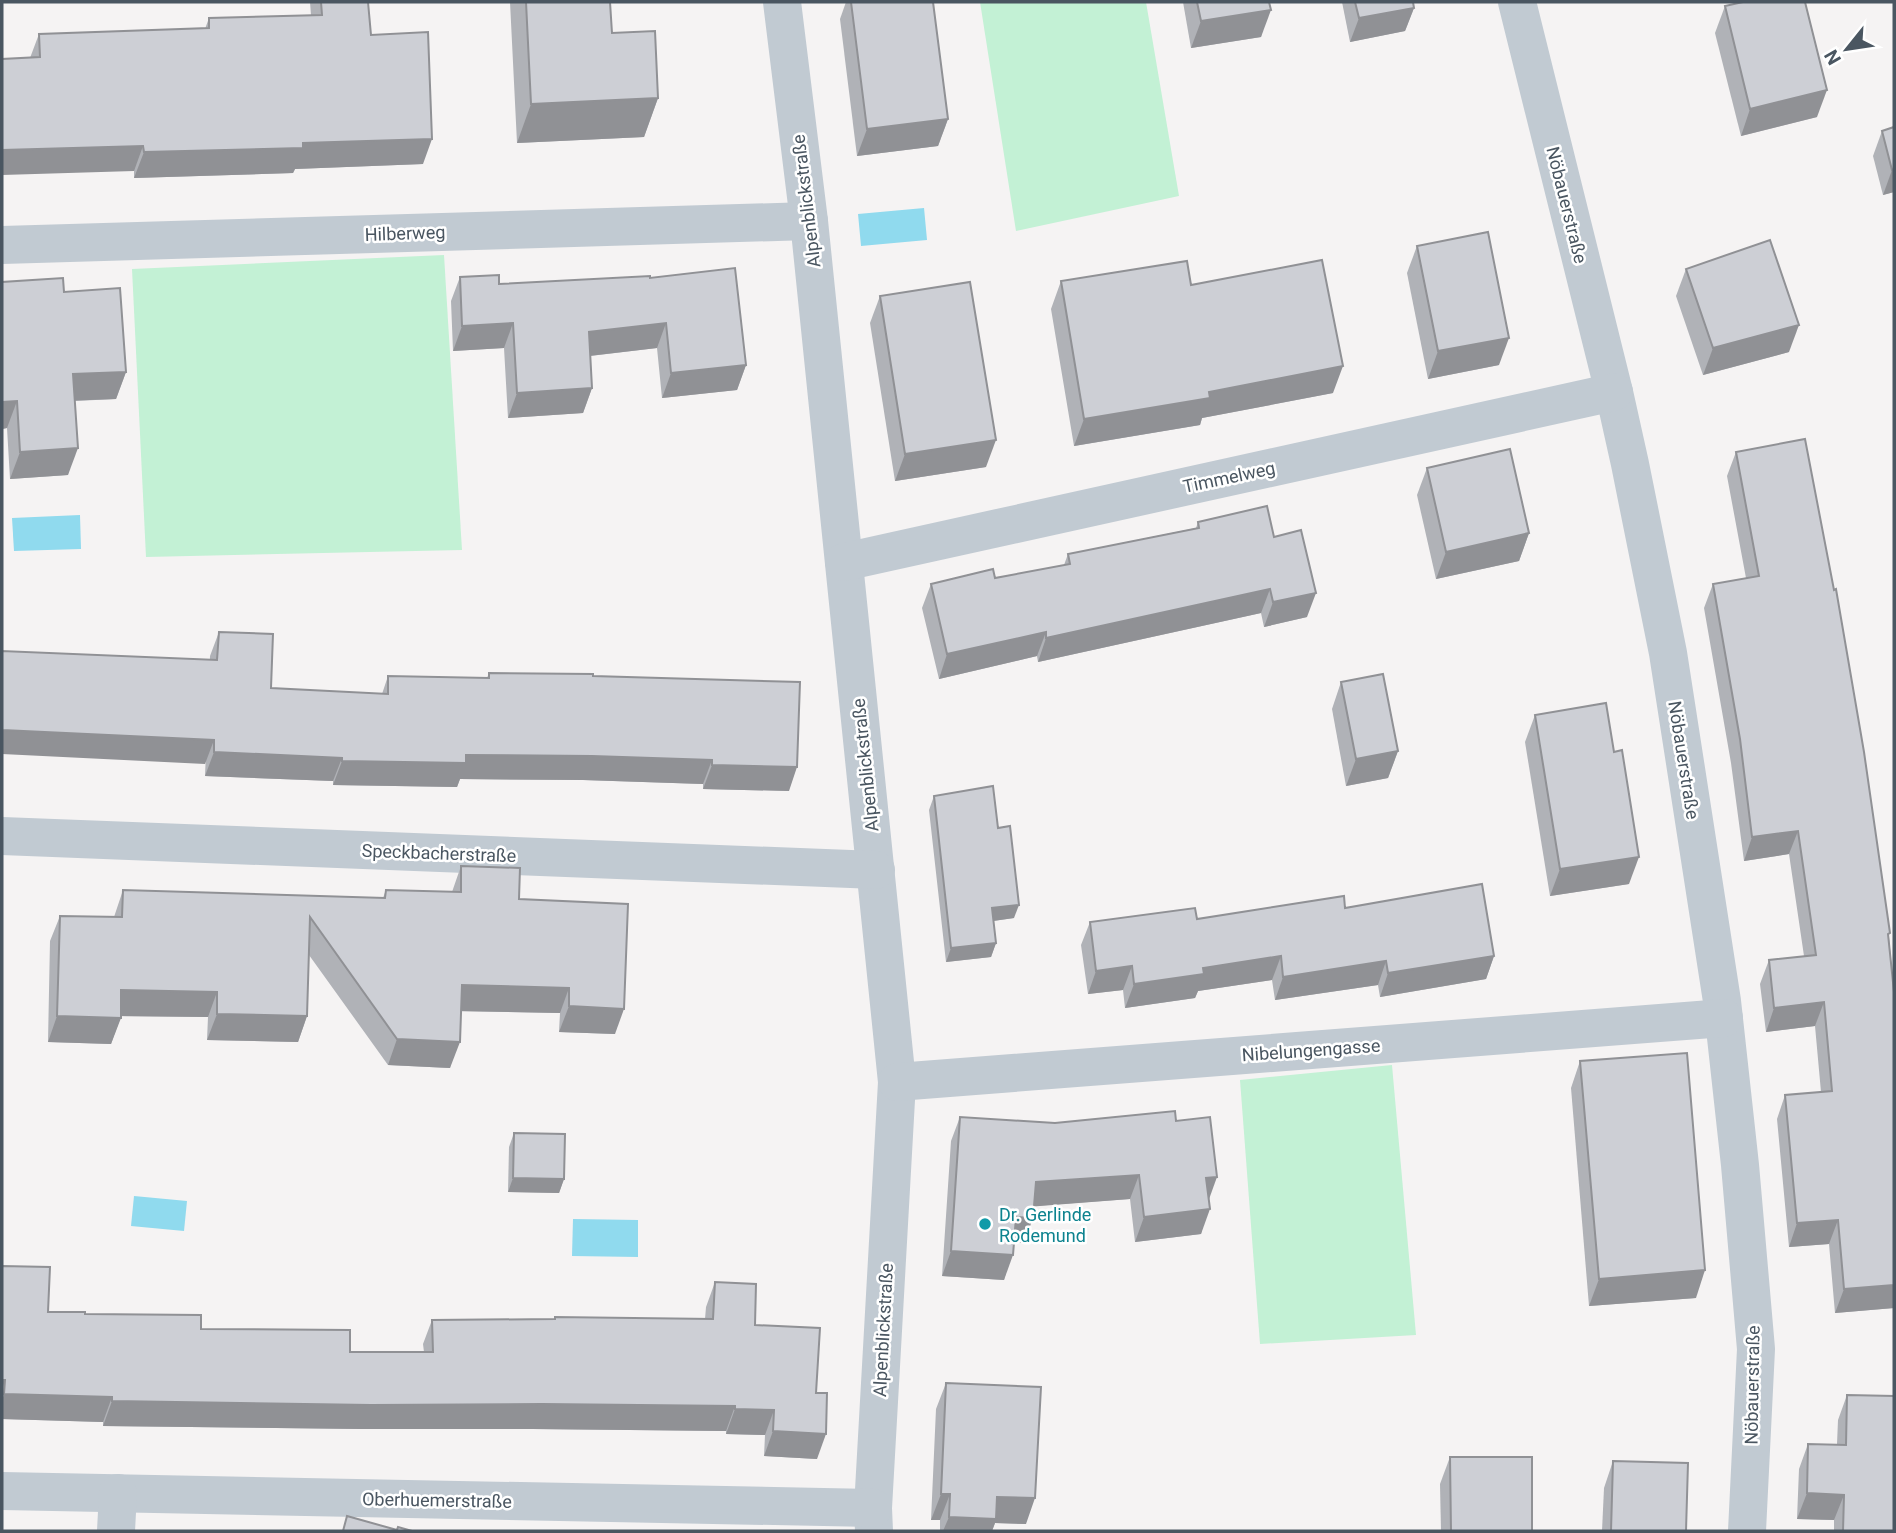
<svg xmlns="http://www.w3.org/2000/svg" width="1896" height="1533" font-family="Roboto,sans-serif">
<rect width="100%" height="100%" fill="#f5f3f3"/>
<g fill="#c3f1d5">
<path d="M980,2H1146L1179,196L1016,231Z"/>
<path d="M444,255L462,550L146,557L132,269Z"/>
<path d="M1392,1065L1416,1335L1260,1344L1240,1080Z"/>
</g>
<g fill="#90daee">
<path d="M924,208L927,240L861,246L858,214Z"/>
<path d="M80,515L81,549L14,551L12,518Z"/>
<path d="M134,1196L187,1201L184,1231L131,1226Z"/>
<path d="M573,1219L638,1220V1257L572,1256Z"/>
</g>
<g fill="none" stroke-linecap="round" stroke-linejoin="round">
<g stroke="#c1cad2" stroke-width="38">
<path d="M782,2L809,221L897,1082L873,1508L874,1531"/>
<path d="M1517,2L1614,392L1630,464L1668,653L1722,1001L1740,1165L1756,1349L1747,1531"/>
<path d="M2,245L809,221"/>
<path d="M844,562L1614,392"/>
<path d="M2,836L876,870"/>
<path d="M897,1082L1724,1018"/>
<path d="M2,1491L873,1508"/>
<path d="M116,1531L118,1493"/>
</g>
</g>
<g fill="#b0b2b7">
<path d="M310,2H368L371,35L423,164L295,169L293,173L134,178V171L30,58L39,34L205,29L209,18L311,15Z"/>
<path d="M510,2H610L612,33L658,98L644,137L517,143Z"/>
<path d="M846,2H933L948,119L938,146L857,156L840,19Z"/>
<path d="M1183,2H1269L1261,37L1191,48Z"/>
<path d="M1342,2H1413L1414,8L1405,31L1350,42Z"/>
<path d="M1725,6L1817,117L1741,136L1715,33Z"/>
<path d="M1894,127V192L1883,195L1873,156L1882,131Z"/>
<path d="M1417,246L1499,365L1428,379L1407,273Z"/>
<path d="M1686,269L1789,352L1703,375L1676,296Z"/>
<path d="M460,277L499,284L650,278L746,365L737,390L662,398L657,348L590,356L592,388L583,413L508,418L504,348L453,351L451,301Z"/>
<path d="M1061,281L1191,285L1333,393L1202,418L1200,425L1074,446L1051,309Z"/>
<path d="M64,292L126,372L116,399L75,401L68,475L10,479L7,428L2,429Z"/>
<path d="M880,296L986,467L895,481L870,323Z"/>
<path d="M1736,452L1889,937L1894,992V1308L1835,1313L1829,1244L1789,1247L1777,1119L1785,1095L1821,1092L1815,1026L1766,1032L1760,984L1769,960L1804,956L1789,854L1744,861L1731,763L1704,608L1713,584L1746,578L1727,476Z"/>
<path d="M1427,468L1529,533L1519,561L1436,579L1417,495Z"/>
<path d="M1198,522L1274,537L1307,617L1264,627L1261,613L1038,662L1037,656L939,679L922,608L931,584L995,578L1064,565L1068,554L1196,528Z"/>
<path d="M219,632L271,688L382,694L388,676L487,678L489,673L593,676L789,791L703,789V784L583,780L460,779L457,787L333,785V781L205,776L210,656Z"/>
<path d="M1341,682L1398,751L1388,778L1346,786L1332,709Z"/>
<path d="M1535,715L1629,884L1550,896L1525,742Z"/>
<path d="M934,796L998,828L1014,918L993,921L996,943L991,957L946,962L929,810Z"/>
<path d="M461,866L519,899L615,1034L559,1032L560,1013L461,1011L450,1068L388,1065L309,955L307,1016L298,1042L207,1040L208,1017L121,1016L111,1044L48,1042L50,941L60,916L114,917L123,890L383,898L386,890L452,892Z"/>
<path d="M1345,908L1494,956L1486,979L1380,997L1378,985L1275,1000L1272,980L1198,991L1195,998L1125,1008L1123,990L1088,994L1081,945L1090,922L1197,919Z"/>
<path d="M1580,1061L1696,1298L1589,1306L1571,1088Z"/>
<path d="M960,1117L1055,1123L1176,1121L1209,1200L1201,1234L1135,1242L1130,1199L1034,1206L1024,1243L1014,1242L1004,1280L942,1276L951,1141Z"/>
<path d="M514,1133L564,1179L559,1193L508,1192L509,1147Z"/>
<path d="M2,1266L48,1312L85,1314L201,1329L350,1352H424L423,1344L432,1320L555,1319V1317L705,1319L706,1307L715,1282L816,1393L817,1459L764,1456L765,1435L726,1434V1431L533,1429H362L103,1426V1422L2,1419Z"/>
<path d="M946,1383L1026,1524L995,1523L992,1531H940V1520H931L936,1409Z"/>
<path d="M1847,1395L1894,1531H1834V1520L1797,1519L1799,1469L1808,1444H1837L1838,1420Z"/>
<path d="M1450,1457L1532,1531H1441L1440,1484Z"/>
<path d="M1613,1461L1686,1531H1602L1604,1488Z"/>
</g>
<g fill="#909195">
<path d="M1414,8L1405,31L1350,42L1359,18Z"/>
<path d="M1271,10L1261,37L1191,48L1201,21Z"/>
<path d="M1827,90L1817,117L1741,136L1750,109Z"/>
<path d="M658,98L644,137L517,143L531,104Z"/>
<path d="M948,119L938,146L857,156L867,129Z"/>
<path d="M432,139L423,164L295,169L293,173L134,178L144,152L303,143Z"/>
<path d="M143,146L134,171L2,175V150Z"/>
<path d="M1894,169V192L1883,195L1892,170Z"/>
<path d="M513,323L504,348L453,351L462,326Z"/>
<path d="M666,323L657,348L580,357L589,332Z"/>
<path d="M1799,325L1789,352L1703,375L1713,348Z"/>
<path d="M1509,338L1499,365L1428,379L1438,351Z"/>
<path d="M746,365L737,390L662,398L671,373Z"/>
<path d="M1343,366L1333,393L1202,418L1200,425L1074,446L1084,419L1209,392Z"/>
<path d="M126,372L116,399L63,401L73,374Z"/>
<path d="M592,388L583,413L508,418L517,393Z"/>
<path d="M17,401L7,428L2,429V402Z"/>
<path d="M996,440L986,467L895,481L905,454Z"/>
<path d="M78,448L68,475L10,479L20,452Z"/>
<path d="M1529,533L1519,561L1436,579L1446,552Z"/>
<path d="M1270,589L1261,613L1038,662L1046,638Z"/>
<path d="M1316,593L1307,617L1264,627L1273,602Z"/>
<path d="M1046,632L1037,656L939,679L947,654Z"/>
<path d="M2,730L214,740L205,764L2,754Z"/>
<path d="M1398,751L1388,778L1346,786L1356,759Z"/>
<path d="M214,752L342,758L333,781L205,776Z"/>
<path d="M466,755L592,756L712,760L703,784L583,780L460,779L457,787L333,785L342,761Z"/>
<path d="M712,765L797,767L789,791L703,789Z"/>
<path d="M1798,831L1789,854L1744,861L1752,837Z"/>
<path d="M1639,857L1629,884L1550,896L1560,869Z"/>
<path d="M1019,905L1014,918L986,922L992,908Z"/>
<path d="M996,943L991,957L946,962L951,948Z"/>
<path d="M1281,956L1272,980L1198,991L1195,998L1125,1008L1134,984L1203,968Z"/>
<path d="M1494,956L1486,979L1380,997L1388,973Z"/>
<path d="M1386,961L1378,985L1275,1000L1283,977Z"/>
<path d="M1132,966L1123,990L1088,994L1096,971Z"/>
<path d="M462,985L569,988L560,1013L452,1011Z"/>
<path d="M121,990L217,992L208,1017L111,1016Z"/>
<path d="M1824,1002L1815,1026L1766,1032L1774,1008Z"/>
<path d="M569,1006L624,1009L615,1034L559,1032Z"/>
<path d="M217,1014L307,1016L298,1042L207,1040Z"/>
<path d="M57,1016L121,1018L111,1044L48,1042Z"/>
<path d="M397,1039L460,1042L450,1068L388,1065Z"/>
<path d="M1139,1175L1130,1199L1027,1207L1036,1182Z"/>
<path d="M1217,1177L1208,1202L1206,1178Z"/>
<path d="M513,1178L564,1179L559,1193L508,1192Z"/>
<path d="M1210,1209L1201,1234L1135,1242L1144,1217Z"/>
<path d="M1016,1217L1033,1218L1024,1243L1007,1242Z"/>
<path d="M1838,1220L1829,1244L1789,1247L1797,1223Z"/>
<path d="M951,1251L1013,1255L1004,1280L942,1276Z"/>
<path d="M1705,1270L1696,1298L1589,1306L1599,1279Z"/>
<path d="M1894,1285V1308L1835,1313L1844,1289Z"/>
<path d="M2,1380H5L2,1390Z"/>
<path d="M4,1394L112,1397L103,1422L2,1419V1401Z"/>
<path d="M112,1401L542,1404L735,1406L726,1431L533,1429H362L103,1426Z"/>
<path d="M735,1409L774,1410L765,1435L726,1434Z"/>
<path d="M773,1431L826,1434L817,1459L764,1456Z"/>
<path d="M1807,1493L1844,1495L1834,1520L1797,1519Z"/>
<path d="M941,1494H950L940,1520H931Z"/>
<path d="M997,1497L1035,1498L1026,1524L995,1523L992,1531H943L949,1517Z"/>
</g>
<g fill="#cdcfd5" stroke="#909195" stroke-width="2">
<path d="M321,2H368L371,35L428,32L432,139L303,143V148L185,151L144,152L143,146L2,150V59L40,57L39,34L209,28V18L322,15Z"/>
<path d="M526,2H610L612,33L655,31L658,98L531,104Z"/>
<path d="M851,2H933L948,119L867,129Z"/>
<path d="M1197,2H1269L1271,10L1201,21Z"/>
<path d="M1355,2H1413L1414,8L1359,18Z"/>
<path d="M1743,2H1805L1827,90L1750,109L1725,6Z"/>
<path d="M1894,127V169L1892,170L1882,131Z"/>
<path d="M1488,232L1509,338L1438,351L1417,246Z"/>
<path d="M1770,240L1799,325L1713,348L1686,269Z"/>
<path d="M1322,260L1343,366L1209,392L1210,398L1084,419L1061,281L1187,261L1191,285Z"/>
<path d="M735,268L746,365L671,373L666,323L589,332L592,388L517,393L513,323L462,326L460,277L499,275V284L650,276V278Z"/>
<path d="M63,278L64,292L120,288L126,372L73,374L78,448L20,452L17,401L2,402V282Z"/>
<path d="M970,282L996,440L905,454L880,296Z"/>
<path d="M1805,439L1834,590L1836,589L1864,752L1890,933L1888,934L1894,992V1285L1844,1289L1838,1220L1797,1223L1785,1095L1832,1091L1824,1002L1774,1008L1769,960L1816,955L1798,831L1752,837L1740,739L1713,584L1759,576L1736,452Z"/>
<path d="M1510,449L1529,533L1446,552L1427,468Z"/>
<path d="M1267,506L1274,537L1301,530L1316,593L1273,602L1270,589L1046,638V632L947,654L931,584L993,569L995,578L1070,564L1068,554L1199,528L1198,522Z"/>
<path d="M219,632L273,634L271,688L388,694V676L489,678V673L593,674V676L800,682L797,767L712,765V760L592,756L466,755V763L342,761V758L214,752V740L2,730V651L217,660Z"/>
<path d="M1383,674L1398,751L1356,759L1341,682Z"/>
<path d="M1606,703L1614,752L1622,750L1639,857L1560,869L1535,715Z"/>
<path d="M993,786L998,828L1010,826L1019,905L992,908L996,943L951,948L934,796Z"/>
<path d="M461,866L520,868L519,899L628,904L624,1009L569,1006V988L462,985L460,1042L397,1039L310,917L307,1016L217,1014V992L121,990V1018L57,1016L60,916L122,917L123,890L385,898L386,890L461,892Z"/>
<path d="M1482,884L1494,956L1388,973L1386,961L1283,977L1281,956L1203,968L1204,974L1134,984L1132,966L1096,971L1090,922L1195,908L1197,919L1344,896L1345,908Z"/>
<path d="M1687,1053L1705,1270L1599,1279L1580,1061Z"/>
<path d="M1175,1111L1176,1121L1210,1117L1217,1177L1206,1178L1210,1209L1144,1217L1139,1175L1036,1182L1033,1218L1016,1217L1013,1255L951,1251L960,1117L1055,1123Z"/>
<path d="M514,1133L565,1134L564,1179L513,1178Z"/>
<path d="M2,1266L50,1267L48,1312H85V1314L201,1315V1329L350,1330V1352H433L432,1320L555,1319V1317L713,1319L715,1282L756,1284L755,1325L820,1328L816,1393H827L826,1434L773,1431L774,1410L735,1409V1406L542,1404L371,1405L112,1401V1397L4,1394L5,1380H2Z"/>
<path d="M946,1383L1041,1387L1035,1498L997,1497L996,1519L949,1517L950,1494H941Z"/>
<path d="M1847,1395L1894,1396V1531H1843L1844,1495L1807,1493L1808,1444L1846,1445Z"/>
<path d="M1450,1457H1532V1531H1451Z"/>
<path d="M1613,1461L1688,1463L1686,1531H1611Z"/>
<path d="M347,1516L397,1530L398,1527L412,1531H343Z"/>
</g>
<circle fill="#0f9aa8" stroke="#fff" stroke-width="2.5" cx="985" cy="1224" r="7"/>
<g text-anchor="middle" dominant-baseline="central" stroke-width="5" stroke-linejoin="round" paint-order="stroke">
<g font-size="18" fill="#4a5661" stroke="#fff">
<text transform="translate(806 201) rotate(-97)">Alpenblickstraße</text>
<text transform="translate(1567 205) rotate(76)">Nöbauerstraße</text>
<text transform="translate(405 233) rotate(-2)">Hilberweg</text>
<text transform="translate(1229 477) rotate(-12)">Timmelweg</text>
<text transform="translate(1684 760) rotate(81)">Nöbauerstraße</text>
<text transform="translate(865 765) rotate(-96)">Alpenblickstraße</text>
<text transform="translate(439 853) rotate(2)">Speckbacherstraße</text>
<text transform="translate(1311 1050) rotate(-4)">Nibelungengasse</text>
<text transform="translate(883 1330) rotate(-87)">Alpenblickstraße</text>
<text transform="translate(1752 1385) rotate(-89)">Nöbauerstraße</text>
<text transform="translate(437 1500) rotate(1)">Oberhuemerstraße</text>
</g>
<g font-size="18" fill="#0d838f" stroke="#fff" text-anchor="start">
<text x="999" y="1214">Dr. Gerlinde<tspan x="999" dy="21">Rodemund</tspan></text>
</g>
</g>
<rect width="1896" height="1533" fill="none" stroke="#4a5661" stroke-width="7"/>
<g transform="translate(1847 49) rotate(240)" stroke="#ffffff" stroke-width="5" paint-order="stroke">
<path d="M0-5L12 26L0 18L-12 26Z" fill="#4a5661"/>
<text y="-10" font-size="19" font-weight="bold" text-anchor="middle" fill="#4a5661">N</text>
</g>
</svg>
